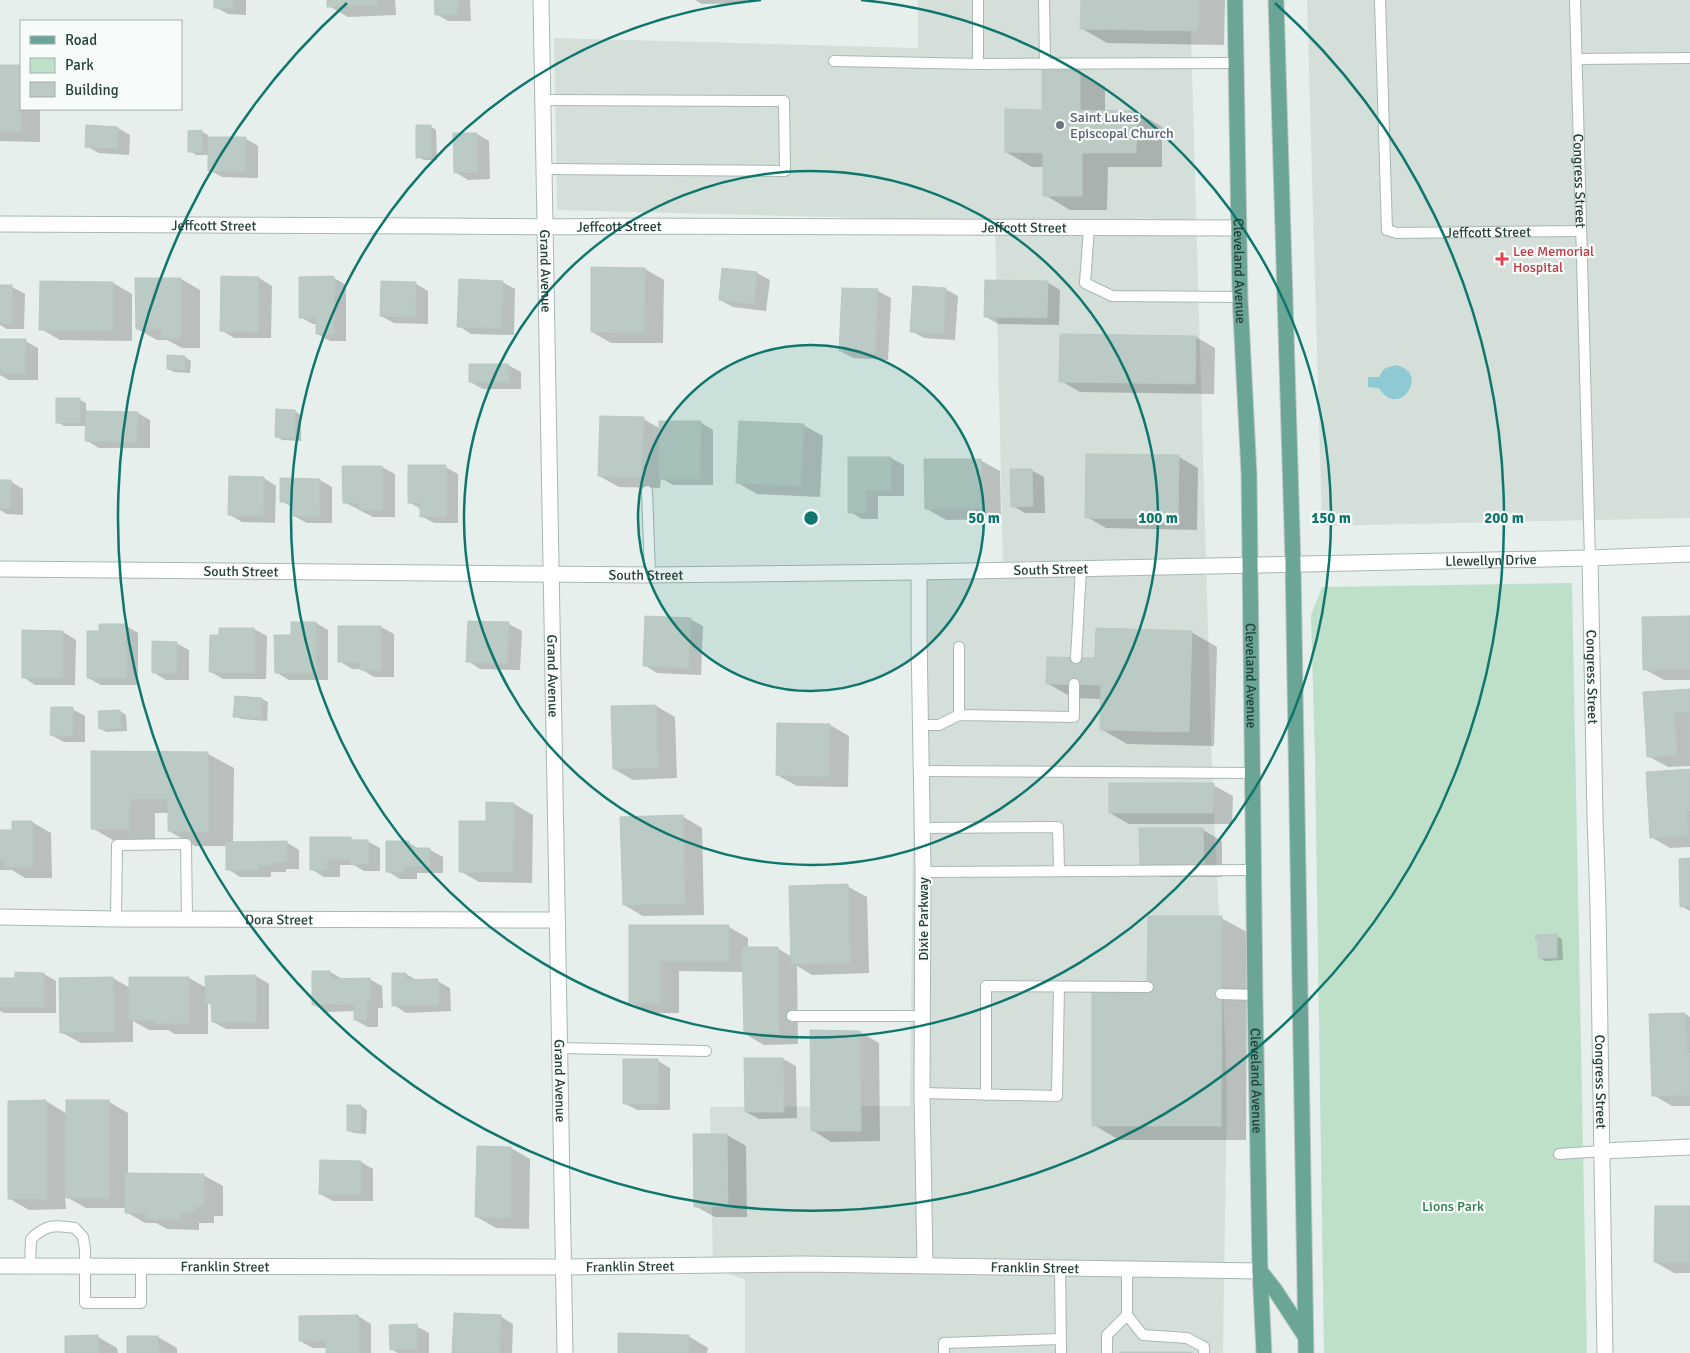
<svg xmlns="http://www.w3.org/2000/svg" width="1690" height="1353" font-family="Signika,sans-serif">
<rect width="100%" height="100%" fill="#e6efeb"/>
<g fill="#d4dfda">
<path d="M918,0H1190L1212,772L1227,1080L1223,1353H745V1280L713,1268L710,1107L910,1106L916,564H1003L995,221L557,210L554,38L918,48Z"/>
<path d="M1307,0H1690V518L1322,526Z"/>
</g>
<path fill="#bfe0c8" d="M1572,583L1587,1353H1324L1315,759L1311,615L1322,587Z"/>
<path fill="#8ec9d4" d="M1395,365C1432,371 1399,421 1379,388L1368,387V377H1379L1384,369Z"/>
<g fill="#0003">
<path d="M215,0H246V15L228,14L215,7Z"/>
<path d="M328,0H395L396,15L348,17L329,6Z"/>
<path d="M436,0H470L471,21H448L436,14Z"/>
<path d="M695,0H746V3L702,4Z"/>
<path d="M1082,0H1225L1224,45L1107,43L1081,28Z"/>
<path d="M0,67H21V109H40V142L0,141Z"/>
<path d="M1080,72L1105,87V112H1136L1162,127V167H1108L1107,210H1070L1045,195V167H1032L1006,152Z"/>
<path d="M430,126L436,130L437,160H424L418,157Z"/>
<path d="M118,128L130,135L129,155L99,153L86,146Z"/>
<path d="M202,132L208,135V138L246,139L258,146V178L222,177L209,170V155H196L190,151Z"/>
<path d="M477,134L489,141L490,179L468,180L455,172Z"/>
<path d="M645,269L664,280L663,343H611L592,332Z"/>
<path d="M757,273L770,280L766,311L733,307L720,300Z"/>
<path d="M222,278H259L272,286L271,338H234L221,330Z"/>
<path d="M334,278L346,285V341H330L317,334V324H313L300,317Z"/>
<path d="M181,279L200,290V348H182L167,340H157L137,329Z"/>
<path d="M502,282L515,289L514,335L471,334L459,326Z"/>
<path d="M1047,282L1060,290L1059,325L998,324L985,316Z"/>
<path d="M113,283L132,294V341L60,340L41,329Z"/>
<path d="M416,284L428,291V324L394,323L381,316Z"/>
<path d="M0,287H12L25,294L24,329H7L0,325Z"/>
<path d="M843,289L878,291L891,298L888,360L853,358L840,351Z"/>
<path d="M945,289L958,296L955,340L924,338L911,331Z"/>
<path d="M1196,337L1215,348L1214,394L1080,392L1061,381Z"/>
<path d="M0,340L25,341L38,348V380H9L0,375Z"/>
<path d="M185,357L191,361L190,373L174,372L168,369Z"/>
<path d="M470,365H508L521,372V389H483L470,382Z"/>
<path d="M80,400L86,403V412L138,413L150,420V448H99L86,440L87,426H64L58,422Z"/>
<path d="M277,411H295L301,415V441L282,440L277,437Z"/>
<path d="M643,419L661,429L700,422L713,430V485H673L661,478L660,488L619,487L599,476Z"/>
<path d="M803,425L823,436L820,497L757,494L738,483Z"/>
<path d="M1179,457L1198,468L1197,530L1106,528L1087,517Z"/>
<path d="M849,458H891L904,465V496H878V519H862L850,512Z"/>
<path d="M980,460L1000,471L1001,519L946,520L927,509Z"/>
<path d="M344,467H382L395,474V517H373L344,502Z"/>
<path d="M445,467L458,474V523H434L421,516V509L409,502Z"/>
<path d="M1031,470L1044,477L1045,513H1025L1013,506Z"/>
<path d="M264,478L276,486L275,523L242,522L230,515Z"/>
<path d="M320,480L332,487V523H307L294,516V508L281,501Z"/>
<path d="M0,481H10L23,489V515L7,514L0,510Z"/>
<path d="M1690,617V680H1664L1644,669Z"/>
<path d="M690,619L703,626L701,675L657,673L644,665Z"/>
<path d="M316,623L328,630V680H289L276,672L293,636Z"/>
<path d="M509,624L522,631L520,670L480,669L468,661Z"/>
<path d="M125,625L138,633V685H101L88,678L100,633Z"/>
<path d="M339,627H381L394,634V677H374L361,669H352L339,661Z"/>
<path d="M254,629L267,636L266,679H223L211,672L220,636Z"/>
<path d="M24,632H63L76,640L75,685H35L23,677Z"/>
<path d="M1191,632L1217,647L1214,746L1127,744L1101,729L1102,699L1073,698L1047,683L1096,660Z"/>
<path d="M176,643L189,650V680H166L153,672Z"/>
<path d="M1690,690V766L1668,767L1648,756L1644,694Z"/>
<path d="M262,699L268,702L267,721L241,719L235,716Z"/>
<path d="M656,706L675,717L677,778L633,780L614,769Z"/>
<path d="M72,709L85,716V742H64L51,735Z"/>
<path d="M120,711L126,715L127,731L106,732L100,728Z"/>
<path d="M830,725L849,736L848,787L797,786L777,775Z"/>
<path d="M93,753L208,754L234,768L233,843L286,842L299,850V869H286V872H271V877H240L228,869L227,846H195L169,831V813H155V843H118L92,828Z"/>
<path d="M1690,771V847L1670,848L1651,837Z"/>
<path d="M1213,785L1233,796L1232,824H1129L1110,813Z"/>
<path d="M514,804L533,815L532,883L479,882L460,871L487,823Z"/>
<path d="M682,816L702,828L704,915L643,916L624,905Z"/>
<path d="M13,822H32L51,833L52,878H25L12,870H0V831H13Z"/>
<path d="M1141,830H1203L1222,841V877H1160L1141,866Z"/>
<path d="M351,838L355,841H367L380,848V871H364L354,865H340V877H324L311,869Z"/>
<path d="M409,843L421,850H430L443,857V873H417V879H400L387,871Z"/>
<path d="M1690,859V911L1681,906Z"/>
<path d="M847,886L867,897L869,973L812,975L797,966L798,1044L764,1045L745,1034L743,972L679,971V1013H650L630,1002V926L729,927L748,938V949L777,948L792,957Z"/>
<path d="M1221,918L1247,932L1246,1140H1119L1094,1125L1149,994Z"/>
<path d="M1556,936L1562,939L1563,960L1545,961L1539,957V941L1537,940Z"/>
<path d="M313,972H330L344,980L369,979L382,986L383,1008H378V1027H368L355,1020V1011L326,1012L314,1005Z"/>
<path d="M44,974L56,981V1013H4L0,1011V979H16Z"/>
<path d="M406,974L418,981H437L450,988L451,1011L406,1013L394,1005Z"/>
<path d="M256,976L269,984V1029H226L213,1022L212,1006L208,1003V1034H175L168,1030H149L133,1021V1042L81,1043L61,1032L113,978L130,988L189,978L207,988Z"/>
<path d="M1685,1014L1690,1017V1106H1672L1653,1095Z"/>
<path d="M860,1032L879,1043L880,1141L831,1142L812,1130Z"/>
<path d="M783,1059L796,1066L797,1118L759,1119L746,1112Z"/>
<path d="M658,1061L670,1068V1110H637L624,1103Z"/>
<path d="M46,1101L67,1114V1101L109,1102L128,1113V1175H203L223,1186V1216H214V1223H199V1230L167,1229L156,1223H145L126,1212V1208H86L65,1196L66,1209L29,1210L10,1199Z"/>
<path d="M361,1106L367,1110L366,1134L354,1133L348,1130Z"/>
<path d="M694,1135H727L746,1146L747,1217H715L695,1206Z"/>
<path d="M478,1148H511L530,1159L529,1229L496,1228L477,1217Z"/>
<path d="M361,1162L373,1169V1201H333L320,1194Z"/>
<path d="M1656,1207H1690V1273H1674L1655,1262Z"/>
<path d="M358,1316L371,1324V1353H328V1348H313L300,1341Z"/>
<path d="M500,1316L513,1324L512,1353H453Z"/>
<path d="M416,1326L429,1333V1353H398L391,1349Z"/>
<path d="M688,1336L708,1348L707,1353H619Z"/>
<path d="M66,1337H98L117,1348L118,1353H66Z"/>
<path d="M158,1337L177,1348V1353H128Z"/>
</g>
<g fill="#bbcac4" stroke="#b8c9c2">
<rect x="214" y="0" width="19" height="8"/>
<path d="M327,0H377V5L327,7Z"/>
<path d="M434,0H458V14L435,15Z"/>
<path d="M1081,0H1199L1198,31L1080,29Z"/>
<rect x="0" y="65" width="21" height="66"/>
<path d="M1042,70H1080V110L1137,111L1136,153H1082V196H1043V153L1005,152V109L1042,110Z"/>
<path d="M86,125L118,127L117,149L85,147Z"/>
<path d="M416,125H431V157L416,158Z"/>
<path d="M202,130L203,152H188V131Z"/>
<path d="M453,133H477L478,172L454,173Z"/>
<path d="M208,137H246L245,171H208Z"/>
<path d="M591,267L645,268L644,333L591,332Z"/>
<path d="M722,268L757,272L754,304L719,300Z"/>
<path d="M221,276L259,277L258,332L220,331Z"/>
<path d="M334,276V334H316V318H299V277Z"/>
<path d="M135,278H181V338H161V329H136Z"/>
<path d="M459,279L503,281L501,328L457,327Z"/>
<path d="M985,280L1048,281L1047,318L984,317Z"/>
<path d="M40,281L113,282V330H39Z"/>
<path d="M381,281L416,282L415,317L380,316Z"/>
<rect x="0" y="285" width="12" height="38"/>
<path d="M913,286L946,288L943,334L910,332Z"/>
<path d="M842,288L878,289L875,353L839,351Z"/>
<path d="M1060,334L1196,336L1195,384L1059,382Z"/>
<path d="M0,339H26L25,374L0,373Z"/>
<path d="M167,355L185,356V370L167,369Z"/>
<path d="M469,364H508L509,382H469Z"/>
<rect x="56" y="398" width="24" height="25"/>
<path d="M276,409L295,410V438L275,437Z"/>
<path d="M86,411L138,412L137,442L85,441Z"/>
<path d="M600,416L644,417L641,478L598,476Z"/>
<path d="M659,421H701L700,479H659Z"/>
<path d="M739,421L804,424L801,486L736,483Z"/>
<path d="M1086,454L1179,455L1178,519L1085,518Z"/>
<path d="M848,457H891V490H866V513H848Z"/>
<path d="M924,459H981L982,508L925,509Z"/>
<path d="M408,465H446V517H420V503H408Z"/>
<path d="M342,466H382L383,510H359V503H343Z"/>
<path d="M1010,469H1032L1033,506L1011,507Z"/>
<path d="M229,476L264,477L263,516L228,515Z"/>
<path d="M280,478L320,479L319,517L293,516V502H280Z"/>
<path d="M0,480H11L10,508H0Z"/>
<path d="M645,616L691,618L689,668L643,666Z"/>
<path d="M1690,616V669L1643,670L1642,617Z"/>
<path d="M468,621L509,622L507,664L466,662Z"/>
<path d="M291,622H316V673H275L274,635H291Z"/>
<path d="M99,624H126V678H87V631H99Z"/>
<path d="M338,626H381V670H360V662H338Z"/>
<path d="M219,628H254V673L209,672L210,635H219Z"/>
<path d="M1096,628L1192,631L1189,732L1100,730L1101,685L1046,684L1047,657L1095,658Z"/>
<path d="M22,630L63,631V678H22Z"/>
<path d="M152,641L177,642L176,673H152Z"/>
<path d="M1690,689V712L1674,713L1677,755L1647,757L1643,692Z"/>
<path d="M235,696L262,698L261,718L233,717Z"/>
<path d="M656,705L658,768L613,769L611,706Z"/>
<path d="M51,707H73L72,736L50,735Z"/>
<path d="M120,710L121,728L99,729L98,711Z"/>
<path d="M777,723L830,724L829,777L776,775Z"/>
<path d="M91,751L208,752V832L168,831V799H130L129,829H91Z"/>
<path d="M1690,769V811H1686L1688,835L1650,838L1646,772Z"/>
<path d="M1109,783H1214L1213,813H1109Z"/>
<path d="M486,802L514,803L513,872H459V821H486Z"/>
<path d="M683,815L685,904L623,905L620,817Z"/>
<path d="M12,821H32L33,867H4L5,859H0V830H12Z"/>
<path d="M1139,828H1203L1204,866H1140Z"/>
<path d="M310,837H351V840H368V864H350L349,859H327V870H310Z"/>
<path d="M287,841V862H274V865H258L259,870H226V842Z"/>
<path d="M386,841H409V848H430V866H404V872H386Z"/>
<path d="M1690,858V906L1680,907L1679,859Z"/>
<path d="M848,884L850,963L791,964L789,886Z"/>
<path d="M1148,916H1222L1221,1126H1092V992L1147,993Z"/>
<path d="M629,925H729V961H660V1003H629Z"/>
<path d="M1557,934V958H1538V940L1536,941L1535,935Z"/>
<path d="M742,947H778L779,1034H744Z"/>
<path d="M312,971H330L331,979L370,978V1001H366V1020H354V1004L312,1005Z"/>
<path d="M15,972L44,973V1007H0V978H15Z"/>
<path d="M392,973H406V980L438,979V1005L392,1006Z"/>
<path d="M256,975V1022H212L211,1003H206L205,976Z"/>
<path d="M113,977L114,1032L60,1033L59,978Z"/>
<path d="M129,977H189V1023L155,1024V1020H129Z"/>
<path d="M1685,1013L1687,1053H1690V1095L1652,1096L1649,1014Z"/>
<path d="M810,1030L860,1031L861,1131H811Z"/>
<path d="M744,1058H783L784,1112H745Z"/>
<rect x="623" y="1059" width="35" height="45"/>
<path d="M46,1100L47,1199H8V1101Z"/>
<rect x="66" y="1100" width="43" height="98"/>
<rect x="347" y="1105" width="14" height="26"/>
<path d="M693,1134H727L728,1206L694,1207Z"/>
<path d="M477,1146L511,1147L510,1218L475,1217Z"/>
<path d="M320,1160L361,1161V1195L319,1194Z"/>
<path d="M125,1173L204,1174V1206H195V1213L180,1212V1219H146V1213H125Z"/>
<path d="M1655,1206H1690L1689,1263L1654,1262Z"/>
<path d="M454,1313L501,1315L499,1353H452Z"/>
<path d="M358,1315L359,1353H326V1341H299V1316Z"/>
<path d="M417,1324V1349L390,1350L389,1325Z"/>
<path d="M618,1333L689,1335L688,1353H618Z"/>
<path d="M98,1335L99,1353H65V1336Z"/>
<rect x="127" y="1336" width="31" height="17"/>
<rect x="1120" y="1352" width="71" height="1"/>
</g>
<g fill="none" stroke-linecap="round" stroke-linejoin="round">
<defs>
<g id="lane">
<path d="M1044,0L1045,64"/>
<path id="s1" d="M1380,0L1387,230L1397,233L1581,231"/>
<path id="s2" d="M1575,0L1590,558"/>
<path d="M1577,59L1690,58"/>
<path d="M834,61L978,64L1235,63"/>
<path d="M978,64V0"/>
<path d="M543,100L784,101L785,171L544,169"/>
<path d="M1089,228L1085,283L1112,296L1240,297"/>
<path d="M647,491L650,575"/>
<path d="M1076,658L1081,568"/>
<path d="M959,715V647"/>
<path d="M920,725H939L959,715L1074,717V684"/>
<path d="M921,771L1253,773"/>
<path d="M922,828L1058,827L1059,871"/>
<path d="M923,872L1253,870"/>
<path d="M116,919L117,845L186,844L187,919"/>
<path d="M1221,994L1255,995"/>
<path d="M792,1016H922"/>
<path d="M560,1048L706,1051"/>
<path d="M922,1093L1057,1096L1059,987"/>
<path d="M986,1095V986L1148,987"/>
<path d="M1559,1154L1602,1151"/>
<path d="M30,1266L31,1239C46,1224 55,1225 75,1228L83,1237L85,1249V1303H141V1266"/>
<path d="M1060,1268L1061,1353"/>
<path d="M1127,1268V1315L1143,1335L1187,1338L1204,1347V1353"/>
<path d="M944,1353V1343L1060,1339"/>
<path d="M1107,1353V1335L1127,1315"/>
</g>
<g id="street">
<path id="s3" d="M541,0L565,1353"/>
<path id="s4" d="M0,224C145,225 290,226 436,226C496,226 557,228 618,226L1238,228"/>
<path id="s5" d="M1590,558L1595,816L1598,906L1605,1353"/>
<path id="s6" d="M0,569L650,575L919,572L1590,558L1690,554"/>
<path d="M919,572V638L923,872L922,1093L925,1265"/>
<path id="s7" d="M0,917L116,919L557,920"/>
<path d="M1602,1151L1690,1147"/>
<path id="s8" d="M0,1266L563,1267L803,1264L1260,1271"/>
</g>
<g id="primary">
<path id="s9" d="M1235,0L1240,297L1249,474L1255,995L1260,1271L1264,1353"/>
<path d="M1276,0L1293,563L1306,1353"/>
<path d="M1260,1271L1275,1290L1305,1336"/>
</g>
</defs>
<use href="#lane" stroke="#a8b8b2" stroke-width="12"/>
<use href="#street" stroke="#a8b8b2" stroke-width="17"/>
<use href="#primary" stroke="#c2cac8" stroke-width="17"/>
<use href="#lane" stroke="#fff" stroke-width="10"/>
<use href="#street" stroke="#fff" stroke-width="15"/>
<use href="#primary" stroke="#6aa596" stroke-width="15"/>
</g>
<circle cx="811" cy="518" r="173" fill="#0f766e" fill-opacity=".12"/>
<g fill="none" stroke="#0f766e" stroke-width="2.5">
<circle cx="811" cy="518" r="173"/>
<circle cx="811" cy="518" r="347"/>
<path d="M861 0A520 520 0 1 1 761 0"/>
<path d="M1275 3A693 693 0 1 1 347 3"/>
</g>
<circle fill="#6b7280" stroke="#f7fbf9" stroke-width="2" cx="1060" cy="125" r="5"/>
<path fill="#e0444e" stroke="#f7fbf9" stroke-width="2" d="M1499.5 251.5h5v5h5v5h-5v5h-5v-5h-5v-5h5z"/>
<g text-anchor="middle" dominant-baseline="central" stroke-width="4.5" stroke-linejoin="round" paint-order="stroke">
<g font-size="14" fill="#5b616d" stroke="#f7fbf9" text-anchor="start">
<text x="1070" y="117">Saint Lukes<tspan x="1070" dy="16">Episcopal Church</tspan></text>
</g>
<g font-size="14" fill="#24423a" stroke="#f7fbf9">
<text stroke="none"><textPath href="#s2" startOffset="181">Congress Street</textPath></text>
<text stroke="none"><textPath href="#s4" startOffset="214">Jeffcott Street</textPath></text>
<text stroke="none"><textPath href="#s4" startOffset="619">Jeffcott Street</textPath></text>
<text stroke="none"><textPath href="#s4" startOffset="1024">Jeffcott Street</textPath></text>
<text stroke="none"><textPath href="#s1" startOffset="332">Jeffcott Street</textPath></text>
<text stroke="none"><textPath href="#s3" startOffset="271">Grand Avenue</textPath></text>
<text stroke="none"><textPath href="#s9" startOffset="271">Cleveland Avenue</textPath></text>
<text stroke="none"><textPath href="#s6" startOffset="1491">Llewellyn Drive</textPath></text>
<text stroke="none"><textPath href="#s6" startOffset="1051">South Street</textPath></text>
<text stroke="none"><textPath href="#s6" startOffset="241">South Street</textPath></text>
<text stroke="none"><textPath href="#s6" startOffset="646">South Street</textPath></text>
<text stroke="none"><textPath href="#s9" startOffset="676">Cleveland Avenue</textPath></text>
<text stroke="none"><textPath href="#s5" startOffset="119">Congress Street</textPath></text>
<text stroke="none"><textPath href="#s3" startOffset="676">Grand Avenue</textPath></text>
<text stroke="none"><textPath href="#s7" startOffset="279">Dora Street</textPath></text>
<text transform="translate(923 919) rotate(-90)">Dixie Parkway</text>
<text stroke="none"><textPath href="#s3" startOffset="1081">Grand Avenue</textPath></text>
<text stroke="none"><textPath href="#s9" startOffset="1081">Cleveland Avenue</textPath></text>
<text stroke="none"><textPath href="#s5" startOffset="524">Congress Street</textPath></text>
<text stroke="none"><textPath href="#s8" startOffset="225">Franklin Street</textPath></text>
<text stroke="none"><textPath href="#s8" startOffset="630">Franklin Street</textPath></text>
<text stroke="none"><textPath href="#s8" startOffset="1035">Franklin Street</textPath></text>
</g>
<g font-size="14" fill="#be3a42" stroke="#f7fbf9" text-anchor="start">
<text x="1513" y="251">Lee Memorial<tspan x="1513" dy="16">Hospital</tspan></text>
</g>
<g font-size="14" fill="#2d7a4b" stroke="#f7fbf9">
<text x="1453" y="1206">Lions Park</text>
</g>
</g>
<circle cx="811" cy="518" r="8" fill="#0f766e" stroke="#f7fbf9" stroke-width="2.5"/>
<g font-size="15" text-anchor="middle" font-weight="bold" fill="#0f766e" stroke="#f7fbf9" stroke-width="4.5" stroke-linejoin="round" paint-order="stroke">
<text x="984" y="523">50 m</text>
<text x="1158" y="523">100 m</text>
<text x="1331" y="523">150 m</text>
<text x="1504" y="523">200 m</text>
</g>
<rect x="20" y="20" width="162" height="90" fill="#f7fbf9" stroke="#a3b1ad"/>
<rect x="30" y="36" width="25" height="8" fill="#6aa596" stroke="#a3b1ad"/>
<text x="65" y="45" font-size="15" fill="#24423a">Road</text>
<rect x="30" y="58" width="25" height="15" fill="#bfe0c8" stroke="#a3b1ad"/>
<text x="65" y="70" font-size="15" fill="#24423a">Park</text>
<rect x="30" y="82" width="25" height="15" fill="#bbcac4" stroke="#a3b1ad"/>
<text x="65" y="95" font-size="15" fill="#24423a">Building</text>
</svg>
